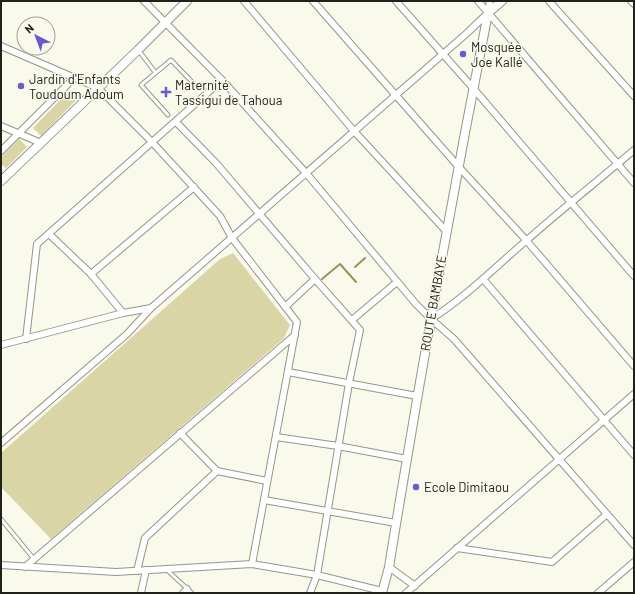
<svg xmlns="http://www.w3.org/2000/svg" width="635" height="594" font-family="Barlow,sans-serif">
<rect width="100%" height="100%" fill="#f9f9ec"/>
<g fill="#d9d5a4">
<path d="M70,90L78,98L41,136L33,128Z"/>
<path d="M19,139L27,147L6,168L1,164V157Z"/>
<path d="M233,253L290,325L284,338L51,539L1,487V453L220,259Z"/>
</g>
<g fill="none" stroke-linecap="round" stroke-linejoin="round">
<g stroke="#9a9458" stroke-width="2">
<path d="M355,267L365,258"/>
<path d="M322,279L340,264L356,282"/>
</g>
<defs>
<g id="service">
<path d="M139,51L155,72"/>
<path d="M168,115L141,85L171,60L195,85"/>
<path d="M1,519L34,559"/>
<path d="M167,570L192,593"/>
</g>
<g id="minor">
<path d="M144,1L222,80L306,173L416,304L431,319"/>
<path d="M244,1L354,131L446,231"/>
<path d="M313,1L458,166L526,240L634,366"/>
<path d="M396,1L473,88L634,276"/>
<path d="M478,1L634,183"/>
<path d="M549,1L634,96"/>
<path d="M631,1L634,4"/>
<path d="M1,46L98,88L152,142L220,216L232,238L297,322L252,564"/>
<path d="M176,122L216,163L315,279L360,330L349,383L317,575L310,593"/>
<path d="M1,126L41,143"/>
<path d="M634,150C599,180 562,209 527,240C495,267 466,297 431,319L454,339L634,545"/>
<path d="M1,151L74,78"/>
<path d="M49,234L91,274L123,313"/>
<path d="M91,274L194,187"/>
<path d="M483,279L634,455"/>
<path d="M285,307L315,279"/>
<path d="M352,320L397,282"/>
<path d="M26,339L37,244L222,80"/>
<path d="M1,345L123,313L151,308L466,34L488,13L490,1"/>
<path d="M288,372L417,396"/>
<path d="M180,433L217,471L267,481"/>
<path d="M276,437L338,446L407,459"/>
<path d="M1,443L127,334L151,308"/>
<path d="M264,500L396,523"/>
<path d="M457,548L552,562L607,514"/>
<path d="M1,565L116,572L252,564L317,575L382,591"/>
<path d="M25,567L295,335"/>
<path d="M389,567L415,586"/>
<path d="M137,571L145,538L217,471"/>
<path d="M141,593L146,570"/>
<path d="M183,593L187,589"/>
<path d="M406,593L634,394"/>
<path d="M598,593L634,562"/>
</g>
<g id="tertiary">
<path d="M1,181L138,50L187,1"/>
<path d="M382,593L389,567C419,382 452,197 488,13L502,1"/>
</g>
</defs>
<use href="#service" stroke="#959589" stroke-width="5"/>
<use href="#minor" stroke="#959589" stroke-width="8"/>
<use href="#tertiary" stroke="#959589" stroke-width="10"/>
<use href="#service" stroke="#fff" stroke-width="3"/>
<use href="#minor" stroke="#fff" stroke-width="6"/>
<use href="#tertiary" stroke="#fff" stroke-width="8"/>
</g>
<g fill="#675ad4" stroke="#f9f9ec" stroke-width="1.5">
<circle cx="463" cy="54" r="4"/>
<circle cx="21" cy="86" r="4"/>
<path d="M164 86h4v4h4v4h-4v4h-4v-4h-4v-4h4z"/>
<circle cx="416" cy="487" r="4"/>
</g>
<g text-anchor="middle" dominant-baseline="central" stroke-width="3" stroke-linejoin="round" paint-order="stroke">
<g font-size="13" fill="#21211c" stroke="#f9f9ec" text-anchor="start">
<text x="471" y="47">Mosquée<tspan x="471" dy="15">Joe Kallé</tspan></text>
<text x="29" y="79">Jardin d'Enfants<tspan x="29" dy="15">Toudoum Adoum</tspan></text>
<text x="175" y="85">Maternité<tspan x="175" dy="15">Tassigui de Tahoua</tspan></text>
<text x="424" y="487">Ecole Dimitaou</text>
</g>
<g font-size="13" fill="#21211c" stroke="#f9f9ec">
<text transform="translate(433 303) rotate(-80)">ROUTE BAMBAYE</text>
</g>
</g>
<rect width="635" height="594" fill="none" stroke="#21211c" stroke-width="4"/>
<g transform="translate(36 36) rotate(318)"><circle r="19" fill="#f9f9ec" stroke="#a3a399"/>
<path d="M0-3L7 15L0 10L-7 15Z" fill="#675ad4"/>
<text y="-6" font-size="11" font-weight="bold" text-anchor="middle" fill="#21211c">N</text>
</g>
</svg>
